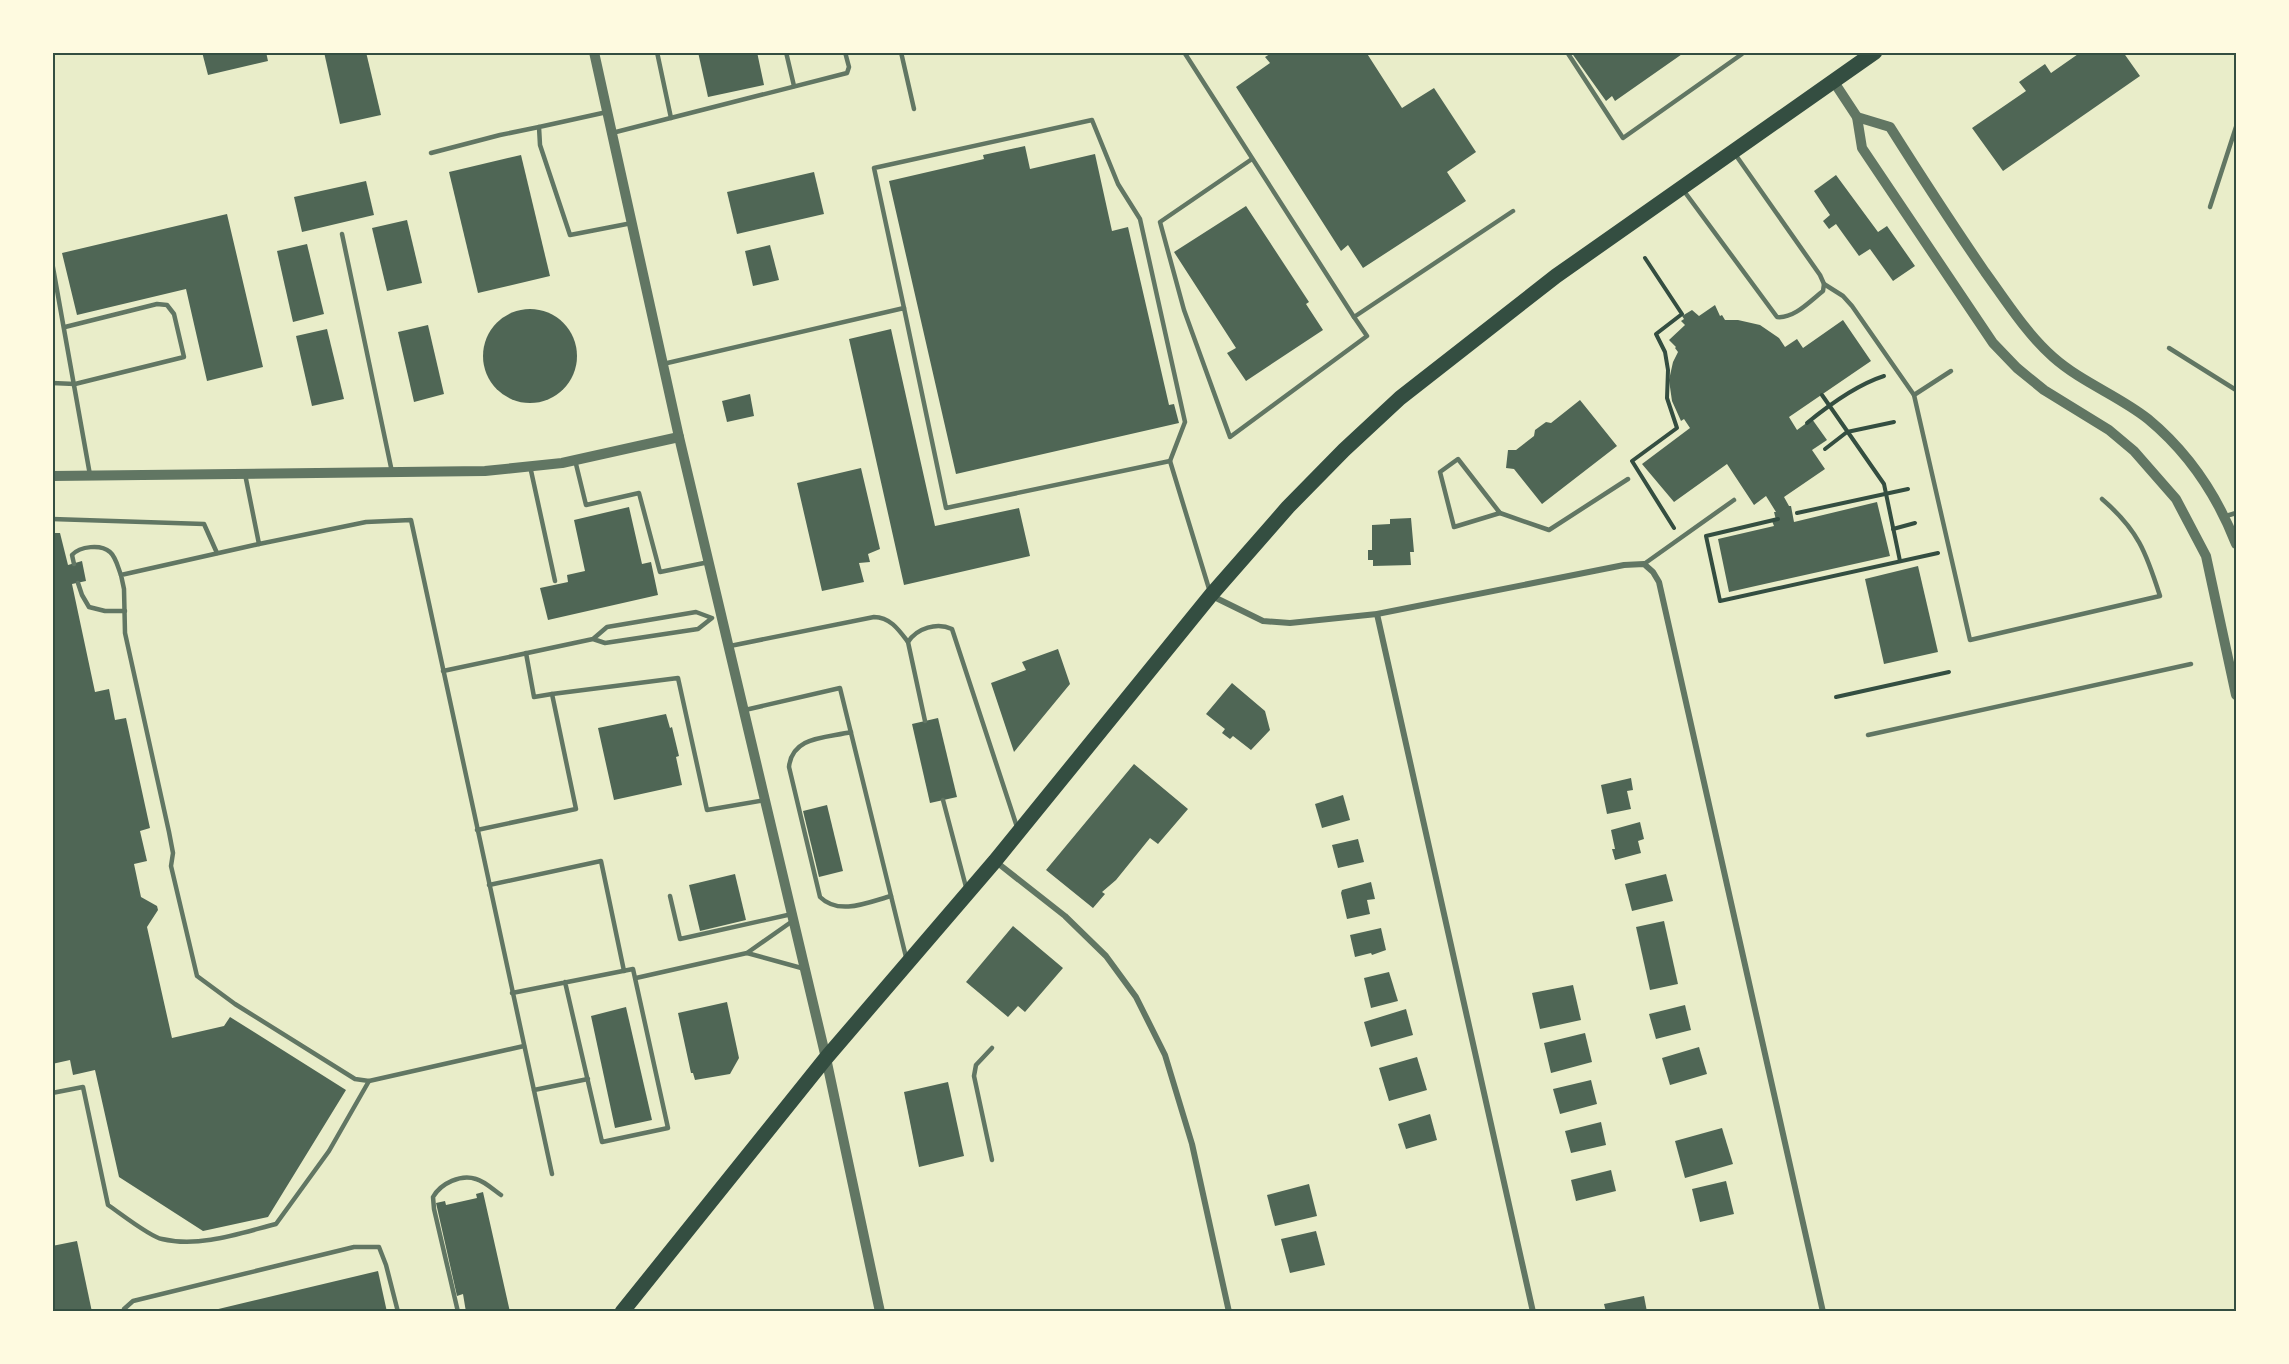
<svg xmlns="http://www.w3.org/2000/svg" width="2289" height="1364" font-family="Jost,sans-serif">
<rect width="100%" height="100%" fill="#e9edc9"/>
<g fill="#4f6655">
<path d="M202,52H266L268,61L208,75Z"/>
<path d="M324,52H366L381,115L340,124Z"/>
<path d="M698,52H757L764,85L708,97Z"/>
<path d="M1273,52H1366L1402,108L1434,88L1476,152L1447,172L1466,201L1363,268L1348,245L1341,251L1236,87L1270,63L1265,57Z"/>
<path d="M1571,52H1685L1615,101L1612,96L1606,101Z"/>
<path d="M2081,52H2123L2140,76L2003,171L1972,128L2026,91L2019,82L2045,64L2051,73Z"/>
<path d="M1025,146L1030,169L1095,154L1112,231L1128,227L1169,405L1174,404L1179,423L956,474L889,181L984,159L983,155Z"/>
<path d="M521,155L550,276L478,293L449,172Z"/>
<path d="M814,172L824,214L737,234L727,192Z"/>
<path d="M1836,175L1878,232L1887,226L1915,266L1893,281L1870,249L1859,256L1836,224L1829,229L1823,221L1830,215L1814,191Z"/>
<path d="M366,181L374,215L302,232L294,197Z"/>
<path d="M1246,206L1309,302L1306,304L1323,330L1246,381L1227,353L1236,348L1174,252Z"/>
<path d="M227,214L263,367L207,381L186,289L77,315L62,253Z"/>
<path d="M407,220L422,283L387,291L372,228Z"/>
<path d="M307,244L324,314L293,322L277,251Z"/>
<path d="M770,245L779,280L753,286L745,251Z"/>
<path d="M1715,305L1720,316L1722,315L1725,320H1738L1760,325L1779,338L1785,347L1797,339L1803,348L1843,320L1871,361L1789,417L1797,430L1812,419L1827,440L1812,450L1825,469L1784,497L1789,506H1791L1794,522L1877,502L1890,556L1729,592L1718,539L1774,526L1772,521L1776,520L1774,512H1776L1766,496L1754,505L1727,464L1674,502L1642,464L1690,428L1684,419L1681,421L1672,401L1669,380L1673,362L1678,352L1675,348L1676,347L1669,340L1685,325L1681,321L1684,319L1682,316L1692,310L1699,316Z"/>
<circle cx="530" cy="356" r="47"/>
<path d="M428,325L444,394L414,402L398,332Z"/>
<path d="M327,329L344,399L312,406L296,336Z"/>
<path d="M891,329L935,526L1019,508L1030,556L904,585L849,339Z"/>
<path d="M750,394L754,416L727,422L722,401Z"/>
<path d="M1580,400L1617,446L1542,504L1514,469L1506,468L1508,450H1516L1534,436L1535,430L1546,422L1551,423Z"/>
<path d="M861,468L880,549L868,554L870,562L859,563L864,582L822,591L797,483Z"/>
<path d="M629,507L642,564L651,562L658,595L548,620L540,588L568,582L567,575L585,571L574,520Z"/>
<path d="M1411,518L1414,552H1410L1411,565L1373,566V560H1368V550H1372V525L1390,524V519Z"/>
<path d="M52,533H60L68,565L82,561L86,581L72,584L95,692L109,689L115,720L126,718L150,828L140,831L147,861L134,864L141,897L157,906L158,910L147,927L172,1038L224,1026L230,1017L346,1090L268,1217L203,1231L119,1177L95,1070L73,1075L70,1060L52,1064Z"/>
<path d="M1918,566L1938,652L1884,664L1865,579Z"/>
<path d="M1058,649L1070,684L1014,752L991,683L1026,670L1022,662Z"/>
<path d="M1232,683L1265,711L1270,730L1251,750L1233,736L1230,739L1222,733L1225,729L1206,714Z"/>
<path d="M666,714L670,728L672,727L679,756L676,757L682,785L614,800L598,728Z"/>
<path d="M938,718L957,797L930,803L912,724Z"/>
<path d="M1134,764L1188,809L1158,844L1150,838L1116,880L1102,892L1105,894L1093,908L1046,870Z"/>
<path d="M1631,778L1633,790L1627,791L1631,809L1607,814L1601,785Z"/>
<path d="M1343,795L1350,820L1322,828L1315,804Z"/>
<path d="M827,805L843,871L819,877L803,811Z"/>
<path d="M1640,822L1644,839L1638,841L1641,853L1615,860L1612,849H1615L1611,830Z"/>
<path d="M1358,839L1364,862L1338,868L1332,845Z"/>
<path d="M735,874L746,920L700,931L689,885Z"/>
<path d="M1666,874L1673,901L1632,911L1625,884Z"/>
<path d="M1371,882L1375,899L1367,900L1370,914L1347,919L1341,893L1342,890Z"/>
<path d="M1664,921L1678,984L1650,990L1636,927Z"/>
<path d="M1013,926L1063,968L1025,1012L1018,1006L1008,1017L966,982Z"/>
<path d="M1381,928L1386,950L1372,955L1371,953L1355,957L1350,935Z"/>
<path d="M1389,972L1398,1001L1371,1008L1364,978Z"/>
<path d="M1573,985L1581,1020L1540,1029L1532,993Z"/>
<path d="M727,1002L739,1058L730,1074L695,1080L693,1073H691L678,1013Z"/>
<path d="M1685,1005L1691,1030L1656,1039L1649,1014Z"/>
<path d="M626,1007L652,1120L615,1128L591,1016Z"/>
<path d="M1406,1009L1413,1035L1371,1047L1364,1022Z"/>
<path d="M1585,1033L1592,1062L1551,1073L1544,1043Z"/>
<path d="M1699,1047L1707,1074L1670,1085L1662,1058Z"/>
<path d="M1417,1057L1427,1090L1389,1101L1379,1068Z"/>
<path d="M1591,1080L1597,1104L1560,1114L1553,1089Z"/>
<path d="M948,1082L964,1156L919,1167L904,1092Z"/>
<path d="M1430,1114L1437,1140L1406,1149L1398,1124Z"/>
<path d="M1601,1122L1606,1145L1571,1153L1565,1131Z"/>
<path d="M1722,1128L1733,1164L1685,1178L1675,1141Z"/>
<path d="M1611,1170L1616,1191L1576,1201L1571,1180Z"/>
<path d="M1726,1181L1734,1214L1700,1222L1692,1189Z"/>
<path d="M1309,1184L1317,1216L1275,1226L1267,1195Z"/>
<path d="M483,1192L510,1312H466L463,1294L457,1296L436,1203L445,1201L446,1205L477,1198L476,1194Z"/>
<path d="M1316,1231L1325,1265L1290,1273L1281,1239Z"/>
<path d="M77,1241L92,1312H52V1246Z"/>
<path d="M378,1271L387,1312H210V1311Z"/>
<path d="M1644,1296L1647,1312H1606L1604,1304Z"/>
</g>
<g fill="none" stroke-linecap="round" stroke-linejoin="round">
<g stroke="#344e41" stroke-width="4">
<path d="M1645,258L1682,314L1656,334L1665,352L1668,370L1667,398L1677,428L1632,461L1674,528"/>
<path d="M1822,395L1884,484L1900,561"/>
<path d="M1807,423C1829,405 1856,385 1884,376"/>
<path d="M1825,449L1847,432L1894,422"/>
<path d="M1797,513L1908,489"/>
<path d="M1778,519L1706,536L1720,601L1938,553"/>
<path d="M1893,529L1915,523"/>
<path d="M1836,697L1949,672"/>
</g>
<g stroke="#617663" stroke-width="4.5">
<path d="M657,52L671,118"/>
<path d="M786,52L794,86"/>
<path d="M901,52L914,109"/>
<path d="M1184,52L1354,317L1513,211"/>
<path d="M1567,52L1623,138L1742,54"/>
<path d="M607,112L539,127L540,145L570,235L632,223"/>
<path d="M612,133L847,73L849,67L845,52"/>
<path d="M431,153L500,135L539,127"/>
<path d="M1252,159L1160,222L1184,310L1230,437L1367,336L1354,317"/>
<path d="M1684,191L1777,317C1794,319 1810,301 1823,291L1824,284L1820,275L1735,154"/>
<path d="M2210,207L2236,127"/>
<path d="M342,234L392,472"/>
<path d="M52,262L90,475"/>
<path d="M1824,284L1843,296L1852,306L1914,395L1951,371"/>
<path d="M904,308L874,168L1092,120L1118,184L1140,219L1185,422L1170,461"/>
<path d="M2169,348L2236,390"/>
<path d="M663,364L904,308L946,508L1170,461L1210,592"/>
<path d="M52,383L75,384L184,357L174,314L167,305L157,304L65,327"/>
<path d="M1914,395L1970,640L2160,596C2146,552 2138,530 2102,499"/>
<path d="M1458,459L1500,513L1454,527L1440,472Z"/>
<path d="M575,460L586,505L639,493L660,572L709,562"/>
<path d="M530,466L555,581"/>
<path d="M245,474L259,544L366,522L411,520L552,1174"/>
<path d="M1500,513L1549,530L1628,479"/>
<path d="M2226,516L2236,513"/>
<path d="M52,519L204,524L217,553"/>
<path d="M259,544L121,575L124,589L125,633L169,832L173,853L171,866L197,976L235,1004L355,1079L369,1081L524,1046"/>
<path d="M74,564L72,555C80,546 101,544 110,552C116,557 118,568 121,575"/>
<path d="M1644,564L1734,500"/>
<path d="M78,583L82,595L89,607L105,611H125"/>
<path d="M730,646L874,617C890,617 899,630 908,642"/>
<path d="M526,653L534,697L552,694"/>
<path d="M443,671L593,639L605,643L698,629L712,618L696,612L607,627L593,639"/>
<path d="M745,710L840,688L906,957"/>
<path d="M925,721L908,642C917,628 937,622 952,629L1017,827"/>
<path d="M851,732C826,738 792,736 789,767L820,897C839,916 869,902 891,896"/>
<path d="M1868,735L2191,664"/>
<path d="M943,800L966,887"/>
<path d="M477,830L576,809L552,694L678,678L707,810L765,800"/>
<path d="M489,885L601,861L624,971"/>
<path d="M670,896L680,939L792,914"/>
<path d="M747,953L805,969"/>
<path d="M636,978L747,953L794,920"/>
<path d="M512,993L633,969L668,1128L602,1142L565,982"/>
<path d="M534,1090L588,1079"/>
<path d="M52,1093L83,1087L108,1205C120,1213 150,1237 162,1239C199,1248 241,1233 276,1224L329,1151L369,1081"/>
<path d="M992,1160L974,1076L976,1065L992,1048"/>
<path d="M125,1312L124,1309L133,1301L354,1247H379L386,1265L398,1312"/>
<path d="M458,1312L434,1209L433,1197C441,1183 461,1174 476,1179C484,1181 494,1190 501,1195"/>
</g>
<g stroke="#617663" stroke-width="6">
<path d="M1212,596L1263,621L1290,623L1377,614L1624,565L1644,564L1653,572L1659,582L1823,1312"/>
<path d="M1377,614L1533,1312"/>
<path d="M995,861L1065,916L1106,956L1136,997L1165,1055L1192,1144L1229,1312"/>
</g>
<g stroke="#617663" stroke-width="10">
<path d="M594,52L679,437L826,1058L880,1312"/>
<path d="M1834,82L1857,117L1862,148L1993,343L2017,368L2044,390L2109,430L2134,451L2176,499L2206,556L2236,695"/>
<path d="M1857,117L1890,127C1921,176 1952,224 1985,272C2006,301 2026,333 2053,357C2081,382 2119,396 2148,419C2189,453 2217,495 2236,544"/>
<path d="M52,476L485,471L562,463L679,437"/>
</g>
<path stroke="#344e41" stroke-width="15" d="M622,1312L826,1058L995,861L1211,595L1288,507L1344,450L1400,398L1556,276L1875,52"/>
</g>
<rect width="2289" height="1364" fill="none" stroke="#fefae0" stroke-width="108"/>
<rect x="54" y="54" width="2181" height="1256" fill="none" stroke="#344e41" stroke-width="2"/>
</svg>
